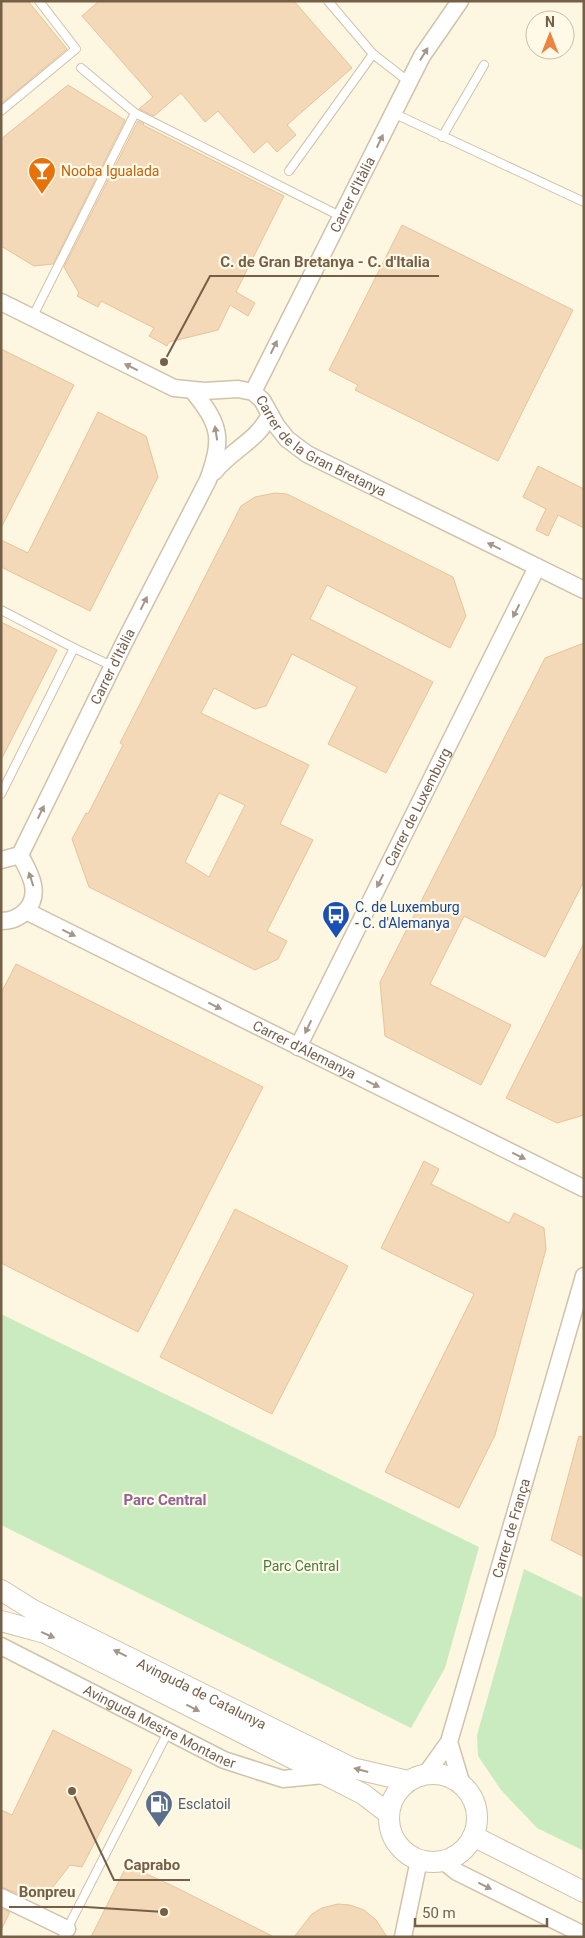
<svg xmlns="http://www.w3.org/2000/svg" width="585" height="1938" font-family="Roboto,sans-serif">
<rect width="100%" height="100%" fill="#fdf7e1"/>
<g fill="#caebbf">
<path d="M1,1314L479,1547L445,1668L411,1728L1,1525Z"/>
<path d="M524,1569L584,1598V1851L537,1828L501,1790L478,1756L477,1735Z"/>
</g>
<g fill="#f3d9b8" stroke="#e7c398" fill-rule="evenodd">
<path d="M1,1H28L67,49L1,104Z"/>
<path d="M99,1H294L352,68L287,125L296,135L277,152L267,141L254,153L218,111L205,122L181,93L154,116L139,109L153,97L82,16Z"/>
<path d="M68,85L125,120L53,264L34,266L1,246V139Z"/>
<path d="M138,121L144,124L143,125L284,196L236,292L255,303L248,316L230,305L218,330L169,342L167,346L149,336L154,328L101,301L98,307L77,296L79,293L64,267Z"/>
<path d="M402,225L573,310L498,461L355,390L358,385L329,370Z"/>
<path d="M1,349L74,385L1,528Z"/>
<path d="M98,412L146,436L158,477L90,611L1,567V540L28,553Z"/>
<path d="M538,466L584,489V528L558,515L548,536L536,530L546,509L523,497Z"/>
<path d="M275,493L287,494L453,577L466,616L450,648L327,585L310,619L433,682L386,773L328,744L357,687L292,654L266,706L255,709L214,688L201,713L309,765L280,824L313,840L267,931L287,941L278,959L255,970L89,887L72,839L86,813L88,814L123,745L120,743L241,506L255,497ZM219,793L245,805L209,877L185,862Z"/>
<path d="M1,622L57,650L1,760Z"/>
<path d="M584,643V881L545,957L464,916L430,984L511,1025L481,1085L385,1036L380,982L545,658Z"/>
<path d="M584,943V1115L557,1123L506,1098Z"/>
<path d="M16,964L263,1087L138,1332L1,1263V993Z"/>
<path d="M424,1161L439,1169L431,1184L509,1223L514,1213L544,1228L546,1249L495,1435L459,1508L385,1472L474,1294L381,1248Z"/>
<path d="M235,1209L348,1266L272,1414L160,1357Z"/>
<path d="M579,1436L584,1437V1557L551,1540Z"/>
<path d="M53,1730L132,1770L82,1867L70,1865L53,1887L44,1892L19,1894L1,1887V1810L12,1815Z"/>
<path d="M127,1865L175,1887L274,1937H91Z"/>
<path d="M338,1904L350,1905L364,1910L376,1920L387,1937H294L312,1914L322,1908Z"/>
<path d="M1,1908L10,1912L1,1930Z"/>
</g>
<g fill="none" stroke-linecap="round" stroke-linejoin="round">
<defs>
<g id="service">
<path d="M328,1L373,54L409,82"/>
<path d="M81,68L135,113"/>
<path d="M1,111L76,49L39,1"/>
<path d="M393,113L584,202"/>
<path d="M442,137L484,65"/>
<path d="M289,171L373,54"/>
<path d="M32,318L135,113L340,216"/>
<path d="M1,610L74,648L1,794"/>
<path d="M74,648L112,666"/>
<path d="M63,1937L168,1732"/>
</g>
<g id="minor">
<path id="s1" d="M1,302L174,388L204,391L238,389L253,392L262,400L276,425L287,439L307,454L584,590"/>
<path id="s2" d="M253,392L422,56L460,1"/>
<path d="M214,472C231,450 259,440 270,414"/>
<path id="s3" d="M20,855L125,641L208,480C223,438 221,426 193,391"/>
<path d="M1,860L20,855"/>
<path id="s4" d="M26,911L583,1188"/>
<path d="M1,921C21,921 37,905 33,885C31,874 25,865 20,855"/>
<path id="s5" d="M298,1047L537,567"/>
<path id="s6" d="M1,1646L224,1760L283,1779L324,1775"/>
<path d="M449,1742L462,1785"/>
<path id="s7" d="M426,1774L449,1742L584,1276"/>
<path d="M443,1861L457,1872L584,1935"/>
<path d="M1,1897L67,1929"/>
<path d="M403,1937L419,1860"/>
</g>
<g id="tertiary">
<path id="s8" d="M1,1590L33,1610L352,1768L408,1781"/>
<path d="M1,1621L45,1633L363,1794L389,1814"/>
<circle cx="433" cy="1818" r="44"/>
<path d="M473,1836L584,1892"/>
</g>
</defs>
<use href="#service" stroke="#d0c2ab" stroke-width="10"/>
<use href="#minor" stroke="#d0c2ab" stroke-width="19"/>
<use href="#tertiary" stroke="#d0c2ab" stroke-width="22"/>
<use href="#service" stroke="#fff" stroke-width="8"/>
<use href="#minor" stroke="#fff" stroke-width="16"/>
<use href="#tertiary" stroke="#fff" stroke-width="20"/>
</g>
<defs><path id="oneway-solid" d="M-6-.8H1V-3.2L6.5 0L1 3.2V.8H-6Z" transform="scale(1.25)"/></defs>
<g fill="#a59787">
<use href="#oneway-solid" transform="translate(424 54) rotate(-58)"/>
<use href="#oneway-solid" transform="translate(380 141) rotate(-64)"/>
<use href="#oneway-solid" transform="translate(274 347) rotate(-64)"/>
<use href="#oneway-solid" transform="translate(131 367) rotate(-154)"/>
<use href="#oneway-solid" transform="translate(216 433) rotate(-99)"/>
<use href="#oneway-solid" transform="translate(494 546) rotate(-154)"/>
<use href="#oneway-solid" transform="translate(144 603) rotate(-63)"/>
<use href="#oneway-solid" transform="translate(516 611) rotate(117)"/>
<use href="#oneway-solid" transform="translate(41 812) rotate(-64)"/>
<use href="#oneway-solid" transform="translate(31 879) rotate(-108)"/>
<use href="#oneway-solid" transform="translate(380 881) rotate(117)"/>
<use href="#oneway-solid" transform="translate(69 933) rotate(26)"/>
<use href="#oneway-solid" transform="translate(215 1006) rotate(26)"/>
<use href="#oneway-solid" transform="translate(308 1027) rotate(116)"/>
<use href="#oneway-solid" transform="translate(373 1084) rotate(26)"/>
<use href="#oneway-solid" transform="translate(519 1156) rotate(26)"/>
<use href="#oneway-solid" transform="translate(48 1635) rotate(24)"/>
<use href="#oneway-solid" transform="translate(120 1653) rotate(-154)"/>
<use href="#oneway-solid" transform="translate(193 1708) rotate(27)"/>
<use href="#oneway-solid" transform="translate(361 1770) rotate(-165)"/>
<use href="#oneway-solid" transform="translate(485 1886) rotate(26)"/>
</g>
<defs>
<symbol id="bar-pin" viewBox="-11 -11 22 30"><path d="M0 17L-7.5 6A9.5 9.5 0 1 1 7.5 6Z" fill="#e8710a" stroke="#fffae8"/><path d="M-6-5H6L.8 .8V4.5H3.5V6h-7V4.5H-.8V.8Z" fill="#fff"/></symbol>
<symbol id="bus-pin" viewBox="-11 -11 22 30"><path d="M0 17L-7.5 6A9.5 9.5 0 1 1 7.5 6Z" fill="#1a4fb4" stroke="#fffae8"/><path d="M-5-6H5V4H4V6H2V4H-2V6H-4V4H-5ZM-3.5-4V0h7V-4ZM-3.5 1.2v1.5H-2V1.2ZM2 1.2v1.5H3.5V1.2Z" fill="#fff"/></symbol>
<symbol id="fuel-pin" viewBox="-11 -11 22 30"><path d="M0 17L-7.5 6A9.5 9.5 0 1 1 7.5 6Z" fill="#5c6f8a" stroke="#fffae8"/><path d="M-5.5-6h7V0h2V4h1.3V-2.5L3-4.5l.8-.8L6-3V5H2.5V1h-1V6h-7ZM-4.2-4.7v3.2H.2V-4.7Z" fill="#fff"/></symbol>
</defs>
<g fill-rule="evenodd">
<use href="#bar-pin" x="26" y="155" width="32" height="43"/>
<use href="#bus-pin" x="320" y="899" width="32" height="43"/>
<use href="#fuel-pin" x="143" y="1788" width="32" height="43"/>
</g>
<g text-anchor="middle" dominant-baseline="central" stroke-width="4.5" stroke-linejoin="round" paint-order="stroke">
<g font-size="14" fill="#c56008" stroke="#fffae8" text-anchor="start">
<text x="61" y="171">Nooba Igualada</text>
</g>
<g font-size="14" fill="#755f47" stroke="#fffae8">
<text stroke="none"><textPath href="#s2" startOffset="221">Carrer d'Itàlia</textPath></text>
<text stroke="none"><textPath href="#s1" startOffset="362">Carrer de la Gran Bretanya</textPath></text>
<text stroke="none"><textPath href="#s3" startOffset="210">Carrer d'Itàlia</textPath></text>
<text stroke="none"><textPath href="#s5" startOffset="268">Carrer de Luxemburg</textPath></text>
<text stroke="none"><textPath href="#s4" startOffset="311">Carrer d'Alemanya</textPath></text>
<text stroke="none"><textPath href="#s7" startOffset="262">Carrer de França</textPath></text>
<text stroke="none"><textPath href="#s8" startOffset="226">Avinguda de Catalunya</textPath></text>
<text stroke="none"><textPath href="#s6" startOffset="178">Avinguda Mestre Montaner</textPath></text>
</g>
<g font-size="14" fill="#164399" stroke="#fffae8" text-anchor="start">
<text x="355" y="907">C. de Luxemburg<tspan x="355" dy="16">- C. d'Alemanya</tspan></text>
</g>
<g font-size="14" fill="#477b3f" stroke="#fffae8">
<text x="301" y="1566">Parc Central</text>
</g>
<g font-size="14" fill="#4e5e75" stroke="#fffae8" text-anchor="start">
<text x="178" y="1804">Esclatoil</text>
</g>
<g font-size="15" font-weight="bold" fill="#906299" stroke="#fffae8">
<text x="165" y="1500">Parc Central</text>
</g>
</g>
<path fill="none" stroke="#755f47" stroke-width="2" d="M164 362L210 276H439M72 1791L114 1880H190M164 1912L86 1907H9"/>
<g fill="#755f47" stroke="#fffae8" stroke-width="2">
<circle cx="164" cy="362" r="5"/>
<circle cx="72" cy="1791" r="5"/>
<circle cx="164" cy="1912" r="5"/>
</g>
<g font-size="15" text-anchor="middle" font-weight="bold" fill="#755f47" stroke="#fffae8" stroke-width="4.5" stroke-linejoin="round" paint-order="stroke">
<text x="325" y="267">C. de Gran Bretanya - C. d'Italia</text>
<text x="152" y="1870">Caprabo</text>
<text x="47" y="1897">Bonpreu</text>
</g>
<rect width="585" height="1938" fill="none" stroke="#755f47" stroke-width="5"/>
<g transform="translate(550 35)"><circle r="24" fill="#fffae8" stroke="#c8bca8"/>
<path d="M0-4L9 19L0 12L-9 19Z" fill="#ec8341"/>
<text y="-8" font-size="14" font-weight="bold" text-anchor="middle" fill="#755f47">N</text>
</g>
<path d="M415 1918v8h132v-8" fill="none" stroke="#755f47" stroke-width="2.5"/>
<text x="422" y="1918" font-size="15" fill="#755f47" stroke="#fffae8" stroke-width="4" paint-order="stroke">50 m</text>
</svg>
